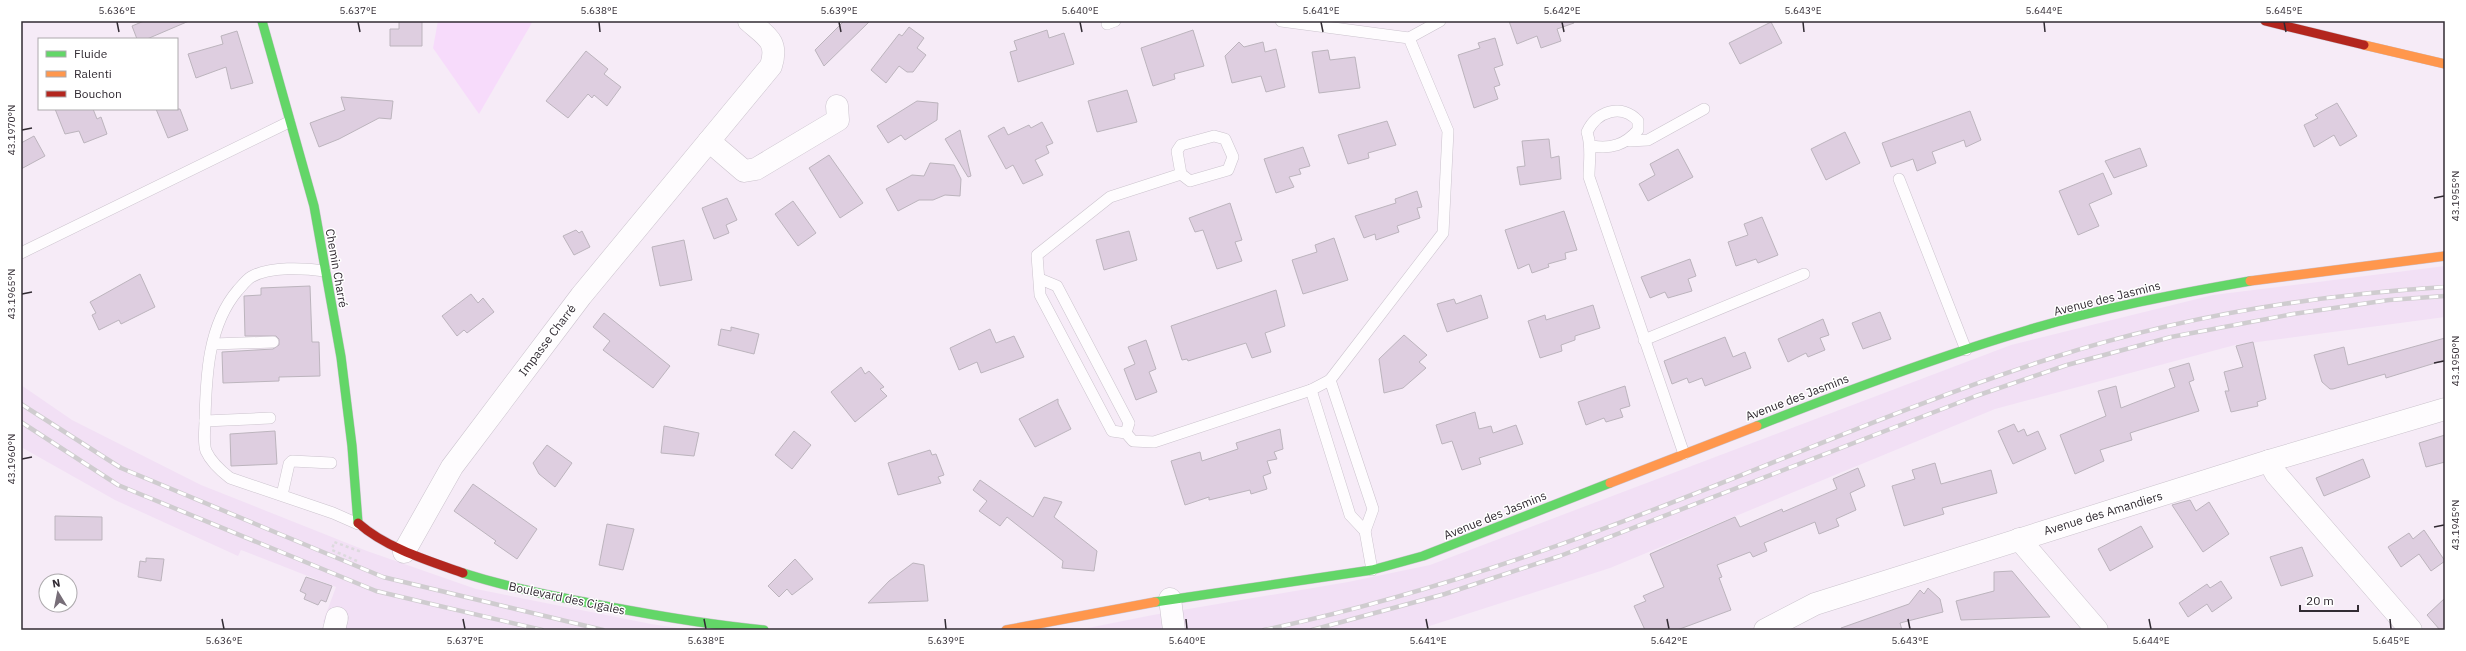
<svg xmlns="http://www.w3.org/2000/svg" width="2466" height="651" font-family="'IBM Plex Sans',sans-serif">
<rect width="100%" height="100%" fill="#f6ebf7"/>
<g fill="#f2e0f5">
<path d="M2445,266V317L2235,345L1995,409L1610,568L1417,630H1078L1153,615L1348,582L1430,565L2011,345L2213,295Z"/>
<path d="M21,385L72,420L201,485L367,551L476,589L651,624L691,630H348L323,622L336,587L241,550L238,556L115,500L21,447Z"/>
</g>
<path fill="#f7dbfb" d="M438,21H533L479,114L433,48Z"/>
<g fill="#decee0" stroke="#bcb4bd">
<path d="M144,21H189L147,39H137L132,26Z"/>
<path d="M399,21H422V46H390V29H399Z"/>
<path d="M844,21H870L824,66L815,50Z"/>
<path d="M1509,21H1573L1574,23L1557,29L1561,41L1541,48L1537,36L1517,44Z"/>
<path d="M1771,22L1782,43L1740,64L1729,43Z"/>
<path d="M909,27L924,38L917,48L926,55L913,72H907L899,66L886,83L871,70L899,34L902,36Z"/>
<path d="M1047,30L1049,38L1064,33L1074,64L1018,82L1010,52L1017,50L1014,41Z"/>
<path d="M1193,30L1204,66L1174,74L1175,79L1153,86L1141,48Z"/>
<path d="M237,31L253,83L231,89L226,67L196,78L188,54L223,44L221,36Z"/>
<path d="M1495,38L1503,65L1494,68L1500,85L1494,87L1498,99L1474,108L1458,55L1480,48L1478,43Z"/>
<path d="M1239,42L1244,47L1263,42L1265,52L1276,49L1285,87L1266,92L1261,76L1232,83L1225,56Z"/>
<path d="M1328,50L1330,60L1355,57L1360,88L1319,93L1312,52Z"/>
<path d="M586,51L608,69L604,74L621,87L607,106L594,95L592,98L588,94L568,118L546,101Z"/>
<path d="M1127,90L1137,122L1097,132L1088,101Z"/>
<path d="M341,97L393,101L391,119L379,118L339,139L319,147L310,123L345,110Z"/>
<path d="M917,101L938,103L937,120L905,140L901,135L888,143L877,126Z"/>
<path d="M2337,103L2357,136L2340,146L2334,135L2314,147L2304,125L2318,118L2315,115Z"/>
<path d="M55,109H93L97,119L101,117L107,134L84,143L79,131L65,134Z"/>
<path d="M156,109H180L188,130L168,138Z"/>
<path d="M1970,111L1981,140L1966,147L1964,140L1932,152L1936,163L1917,171L1913,159L1891,167L1882,143Z"/>
<path d="M1387,121L1396,145L1368,153L1369,158L1348,164L1338,135Z"/>
<path d="M1042,122L1053,143L1046,146L1049,153L1035,160L1043,175L1023,184L1013,165L1006,169L988,136L1004,127L1008,135L1029,125L1031,128Z"/>
<path d="M960,130L971,176L968,177L945,139Z"/>
<path d="M1845,132L1860,163L1826,180L1811,149Z"/>
<path d="M34,136L45,156L21,169V143Z"/>
<path d="M1549,139L1551,158L1559,156L1561,179L1520,185L1517,167L1525,166L1522,141Z"/>
<path d="M1303,147L1310,166L1299,169L1301,174L1289,177L1294,187L1276,193L1264,159Z"/>
<path d="M2140,148L2147,166L2114,178L2105,161Z"/>
<path d="M1678,149L1693,177L1648,201L1639,184L1655,175L1650,164Z"/>
<path d="M829,155L863,203L840,218L809,168Z"/>
<path d="M930,163L954,165L961,179L960,196L945,195L933,200H919L898,211L886,189L912,175L924,176Z"/>
<path d="M2103,173L2112,194L2089,204L2099,226L2078,235L2059,191Z"/>
<path d="M1417,191L1422,207L1417,208L1420,218L1397,226L1399,232L1376,240L1375,234L1364,238L1355,216L1396,203L1395,199Z"/>
<path d="M727,198L737,220L726,225L729,233L714,239L702,208Z"/>
<path d="M793,201L816,233L798,246L775,214Z"/>
<path d="M1230,203L1242,240L1235,242L1242,261L1217,269L1203,230L1195,232L1189,218Z"/>
<path d="M1564,211L1577,250L1565,253L1566,259L1548,264L1549,267L1532,273L1529,264L1518,269L1505,230Z"/>
<path d="M1762,217L1778,255L1758,263L1756,259L1736,266L1728,242L1748,235L1744,224Z"/>
<path d="M576,230L579,233L582,231L590,247L574,255L563,236Z"/>
<path d="M1129,231L1137,260L1104,270L1096,240Z"/>
<path d="M1334,238L1348,280L1303,294L1292,260L1317,252L1315,245Z"/>
<path d="M684,240L692,280L660,286L652,247Z"/>
<path d="M1690,259L1696,276L1688,279L1692,291L1668,298L1665,292L1650,298L1641,277Z"/>
<path d="M140,274L155,307L121,324L119,320L99,330L92,315L96,313L90,302Z"/>
<path d="M310,286L312,342H319L320,376L279,377V381L223,383L222,352L273,349L279,345V339L276,336H245L244,296L261,295V288Z"/>
<path d="M1276,290L1285,326L1265,333L1271,352L1252,358L1246,343L1188,361L1187,359L1182,360L1171,326Z"/>
<path d="M471,294L478,303L483,298L494,312L467,333L464,330L457,336L442,316Z"/>
<path d="M1481,295L1488,318L1447,332L1437,304L1454,299L1456,304Z"/>
<path d="M1593,305L1600,328L1575,336V340L1561,345L1562,351L1540,358L1528,321L1545,315L1546,320Z"/>
<path d="M1880,312L1891,339L1863,349L1852,323Z"/>
<path d="M604,313L670,366L653,388L603,350L610,341L593,327Z"/>
<path d="M1823,319L1829,335L1820,338L1825,350L1808,357L1806,353L1788,362L1778,339Z"/>
<path d="M731,327L759,334L754,354L718,345L721,329L731,331Z"/>
<path d="M990,329L996,343L1014,336L1024,357L981,373L977,362L959,370L950,348Z"/>
<path d="M1404,335L1427,355L1419,362L1426,368L1403,388L1384,393L1379,359Z"/>
<path d="M1725,337L1733,357L1745,352L1751,368L1705,386L1702,378L1689,383L1687,378L1672,384L1664,361Z"/>
<path d="M2445,338V360L2386,378L2385,374L2333,389H2330L2322,382L2314,355L2344,347L2348,365Z"/>
<path d="M1146,340L1156,369L1149,372L1157,392L1136,400L1124,369L1135,364L1128,347Z"/>
<path d="M2253,342L2266,399L2257,402L2258,406L2231,412L2225,391H2229L2224,372L2243,367L2236,346Z"/>
<path d="M2189,363L2194,380L2189,382L2199,411L2130,433L2132,440L2100,450L2104,461L2075,474L2060,435L2106,416L2098,391L2116,386L2121,408L2175,387L2169,369Z"/>
<path d="M861,367L865,374L869,371L884,387L880,389L887,396L855,422L831,392Z"/>
<path d="M1625,386L1630,406L1620,409L1623,417L1606,422L1604,418L1586,425L1578,402Z"/>
<path d="M1058,399V403L1071,429L1035,447L1019,419Z"/>
<path d="M1475,412L1479,429L1491,426L1493,433L1516,425L1523,444L1479,458L1481,464L1462,470L1452,441L1442,444L1436,425Z"/>
<path d="M2014,424L2018,432L2024,429L2027,436L2038,431L2046,449L2013,464L1998,431Z"/>
<path d="M664,426L699,433L694,456L661,453Z"/>
<path d="M1280,429L1283,449L1274,452L1277,459L1267,461L1271,473L1263,476L1267,489L1251,494L1250,490L1209,500V497L1185,505L1171,461L1200,452L1202,461L1238,449L1236,443Z"/>
<path d="M275,431L277,464L231,466L230,434Z"/>
<path d="M794,431L811,445L792,469L775,455Z"/>
<path d="M2445,435V462L2426,467L2419,443Z"/>
<path d="M547,445L572,463L555,487L539,474L533,463Z"/>
<path d="M930,450L932,455L936,454L944,475L938,477L941,483L898,495L888,463Z"/>
<path d="M2363,459L2370,477L2324,496L2316,478Z"/>
<path d="M1935,463L1941,484L1991,470L1997,493L1942,508L1944,514L1904,526L1892,486L1915,479L1912,470Z"/>
<path d="M1858,468L1865,486L1850,493L1856,510L1836,519L1839,526L1819,534L1815,522L1764,543L1767,551L1753,557L1750,552L1717,565L1722,577L1719,578L1731,610L1677,630H1645L1634,606L1646,601L1643,596L1664,587L1650,554L1735,517L1740,527L1782,509L1783,512L1837,489L1833,479Z"/>
<path d="M980,480L1033,517L1044,497L1062,502L1054,517L1097,551L1094,571L1062,568L1063,561L1007,517L1000,526L979,511L987,501L973,490Z"/>
<path d="M473,484L537,529L517,559L494,543L496,541L454,511Z"/>
<path d="M2190,500L2196,511L2209,502L2229,534L2203,552L2172,505Z"/>
<path d="M55,516L102,517V540H55Z"/>
<path d="M607,524L634,529L623,570L599,565Z"/>
<path d="M2141,526L2153,547L2110,571L2098,549Z"/>
<path d="M2424,530L2445,561L2431,571L2419,554L2401,567L2388,547L2409,533L2413,539Z"/>
<path d="M2302,547L2313,576L2281,586L2270,557Z"/>
<path d="M146,558L164,559L161,581L138,577L140,561L146,562Z"/>
<path d="M795,559L813,579L792,595L787,589L779,597L768,586Z"/>
<path d="M913,563L924,565L928,601L868,603L889,581Z"/>
<path d="M2012,571L2050,617L1961,620L1956,601L1994,591V572Z"/>
<path d="M306,577L332,586L326,602L321,600L318,605L304,599L306,594L300,591Z"/>
<path d="M2221,581L2232,598L2212,612L2207,604L2188,617L2179,603L2207,584L2210,588Z"/>
<path d="M1928,588L1940,599L1943,612L1900,623L1902,630H1841V628L1909,604L1920,590L1924,594Z"/>
<path d="M2445,598V630H2440L2427,615Z"/>
</g>
<g fill="none" stroke-linecap="round" stroke-linejoin="round">
<defs>
<g id="lane">
<path d="M1107,24L1115,21"/>
<path d="M1409,38L1440,21"/>
<path d="M1214,136L1225,139L1233,157L1228,170L1190,181L1181,174L1177,151L1181,145Z"/>
<path d="M1629,141L1648,140L1704,109"/>
<path d="M1592,146C1611,149 1625,145 1638,130V121C1622,103 1597,111 1587,132C1592,147 1589,161 1589,177L1684,454"/>
<path d="M1181,174L1110,197L1037,255L1040,295L1112,431L1126,433L1133,441L1154,442L1311,390L1330,380L1443,233L1448,131L1409,38L1281,21"/>
<path d="M1899,179L1966,350"/>
<path d="M21,253L289,122"/>
<path d="M325,271C304,268 270,266 251,277C246,280 242,286 238,290C208,325 206,376 205,420C205,429 203,442 206,451C211,462 221,471 230,478L333,513L358,524"/>
<path d="M1040,279L1057,286L1129,423L1126,433"/>
<path d="M1644,340L1804,274"/>
<path d="M213,344L273,342"/>
<path d="M1330,380L1373,509L1365,531"/>
<path d="M1311,390L1350,515L1365,531L1372,570"/>
<path d="M205,421L270,418"/>
<path d="M282,495L289,464L292,461L331,463"/>
</g>
<g id="street">
<path d="M709,141L744,171L756,169L838,120L837,106"/>
<path d="M2269,461L2276,474L2411,630"/>
<path d="M2019,539L2097,630"/>
<path d="M404,552L452,467L581,296L771,66C779,41 766,36 749,21"/>
<path d="M1170,599L1174,630"/>
<path d="M334,630L337,618"/>
<path d="M1765,630L1815,604L2269,461L2445,409"/>
</g>
<g id="fast">
<path d="M262,21L314,206L341,357L352,446L358,523"/>
<path d="M1757,426C1846,391 1936,357 2028,330C2101,308 2176,294 2250,281"/>
<path d="M463,573C510,588 557,597 605,606C658,616 710,625 764,630"/>
<path d="M1155,602L1372,570L1423,556L1610,483"/>
</g>
<g id="slow">
<path d="M2364,45L2445,64"/>
<path d="M2250,281L2445,256"/>
<path d="M1610,483L1757,426"/>
<path d="M1006,630L1155,602"/>
</g>
<g id="jam">
<path d="M2265,21L2364,45"/>
<path d="M358,523C386,548 429,561 463,573"/>
</g>
</defs>
<use href="#lane" stroke="#cbc3cd" stroke-width="12"/>
<use href="#street" stroke="#cbc3cd" stroke-width="23"/>
<use href="#fast" stroke="#cbc3cd" stroke-width="10"/>
<use href="#slow" stroke="#cbc3cd" stroke-width="10"/>
<use href="#jam" stroke="#cbc3cd" stroke-width="10"/>
<path stroke="#dddade" stroke-width="2.5" stroke-dasharray="3 3" stroke-linecap="butt" d="M357,561L332,550L334,542L359,551V549"/>
<use href="#lane" stroke="#fefcfe" stroke-width="11"/>
<use href="#street" stroke="#fefcfe" stroke-width="22"/>
<use href="#fast" stroke="#63d668" stroke-width="9"/>
<use href="#slow" stroke="#ff974d" stroke-width="9"/>
<use href="#jam" stroke="#b3261e" stroke-width="9"/>
<defs>
<g id="rail">
<path d="M21,404L121,468L383,577L603,630"/>
<path d="M21,422L118,485L376,591L542,630"/>
<path d="M1264,630C1363,609 1460,580 1556,546C1724,487 1885,411 2055,357C2180,317 2314,295 2445,287"/>
<path d="M1312,630L1445,594L1560,556L1976,396L2067,365L2171,337L2293,314L2389,300L2445,296"/>
</g>
</defs>
<use href="#rail" stroke="#cfcccf" stroke-width="4.5"/>
<use href="#rail" stroke="#fff" stroke-width="3" stroke-dasharray="9" stroke-linecap="butt"/>
</g>
<path fill="none" stroke="#322b33" stroke-width="1.5" d="M117,22L119,32M358,22L360,32M599,22L600,32M839,22L841,32M1080,22L1082,32M1321,22L1323,32M1562,22L1564,32M1803,22L1804,32M2044,22L2045,32M2284,22L2286,32M22,130L32,128M2434,198L2444,196M22,294L32,292M2434,363L2444,361M22,459L32,457M2434,527L2444,525M222,619L224,629M463,619L465,629M704,619L706,629M945,619L946,629M1186,619L1187,629M1426,619L1428,629M1667,619L1669,629M1908,619L1910,629M2149,619L2151,629M2390,619L2391,629"/>
<g text-anchor="middle" dominant-baseline="central" stroke-width="3" stroke-linejoin="round" paint-order="stroke">
<g font-size="12" fill="#322b33" stroke="#fff">
<text transform="translate(337 268) rotate(80)">Chemin Charré</text>
<text transform="translate(2107 298) rotate(-14)">Avenue des Jasmins</text>
<text transform="translate(547 340) rotate(-53)">Impasse Charré</text>
<text transform="translate(1797 397) rotate(-21)">Avenue des Jasmins</text>
<text transform="translate(2103 513) rotate(-17)">Avenue des Amandiers</text>
<text transform="translate(1495 515) rotate(-22)">Avenue des Jasmins</text>
<text transform="translate(567 598) rotate(12)">Boulevard des Cigales</text>
</g>
</g>
<rect width="2466" height="651" fill="none" stroke="#ffffff" stroke-width="44"/>
<rect x="38" y="38" width="140" height="72" fill="#ffffff" stroke="#adaaad"/>
<rect x="46" y="51" width="20" height="6" fill="#63d668" stroke="#adaaad"/>
<text x="74" y="58" font-size="12" fill="#322b33">Fluide</text>
<rect x="46" y="71" width="20" height="6" fill="#ff974d" stroke="#adaaad"/>
<text x="74" y="78" font-size="12" fill="#322b33">Ralenti</text>
<rect x="46" y="91" width="20" height="6" fill="#b3261e" stroke="#adaaad"/>
<text x="74" y="98" font-size="12" fill="#322b33">Bouchon</text>
<g transform="translate(58 593) rotate(350)"><circle r="19" fill="#ffffff" stroke="#adaaad"/>
<path d="M0-3L7 15L0 10L-7 15Z" fill="#776e78"/>
<text y="-6" font-size="11" font-weight="bold" text-anchor="middle" fill="#322b33">N</text>
</g>
<path d="M2300 605v6h58v-6" fill="none" stroke="#322b33" stroke-width="2"/>
<text x="2306" y="605" font-size="12" fill="#322b33" stroke="#ffffff" stroke-width="3" paint-order="stroke">20 m</text>
<rect x="22" y="22" width="2422" height="607" fill="none" stroke="#322b33" stroke-width="1.5"/>
<g font-size="10" text-anchor="middle" fill="#322b33">
<text x="117" y="14">5.636°E</text>
<text x="358" y="14">5.637°E</text>
<text x="599" y="14">5.638°E</text>
<text x="839" y="14">5.639°E</text>
<text x="1080" y="14">5.640°E</text>
<text x="1321" y="14">5.641°E</text>
<text x="1562" y="14">5.642°E</text>
<text x="1803" y="14">5.643°E</text>
<text x="2044" y="14">5.644°E</text>
<text x="2284" y="14">5.645°E</text>
<text transform="translate(11 130) rotate(-90)" y="4">43.1970°N</text>
<text transform="translate(2455 196) rotate(-90)" y="4">43.1955°N</text>
<text transform="translate(11 294) rotate(-90)" y="4">43.1965°N</text>
<text transform="translate(2455 361) rotate(-90)" y="4">43.1950°N</text>
<text transform="translate(11 459) rotate(-90)" y="4">43.1960°N</text>
<text transform="translate(2455 525) rotate(-90)" y="4">43.1945°N</text>
<text x="224" y="644">5.636°E</text>
<text x="465" y="644">5.637°E</text>
<text x="706" y="644">5.638°E</text>
<text x="946" y="644">5.639°E</text>
<text x="1187" y="644">5.640°E</text>
<text x="1428" y="644">5.641°E</text>
<text x="1669" y="644">5.642°E</text>
<text x="1910" y="644">5.643°E</text>
<text x="2151" y="644">5.644°E</text>
<text x="2391" y="644">5.645°E</text>
</g>
</svg>
